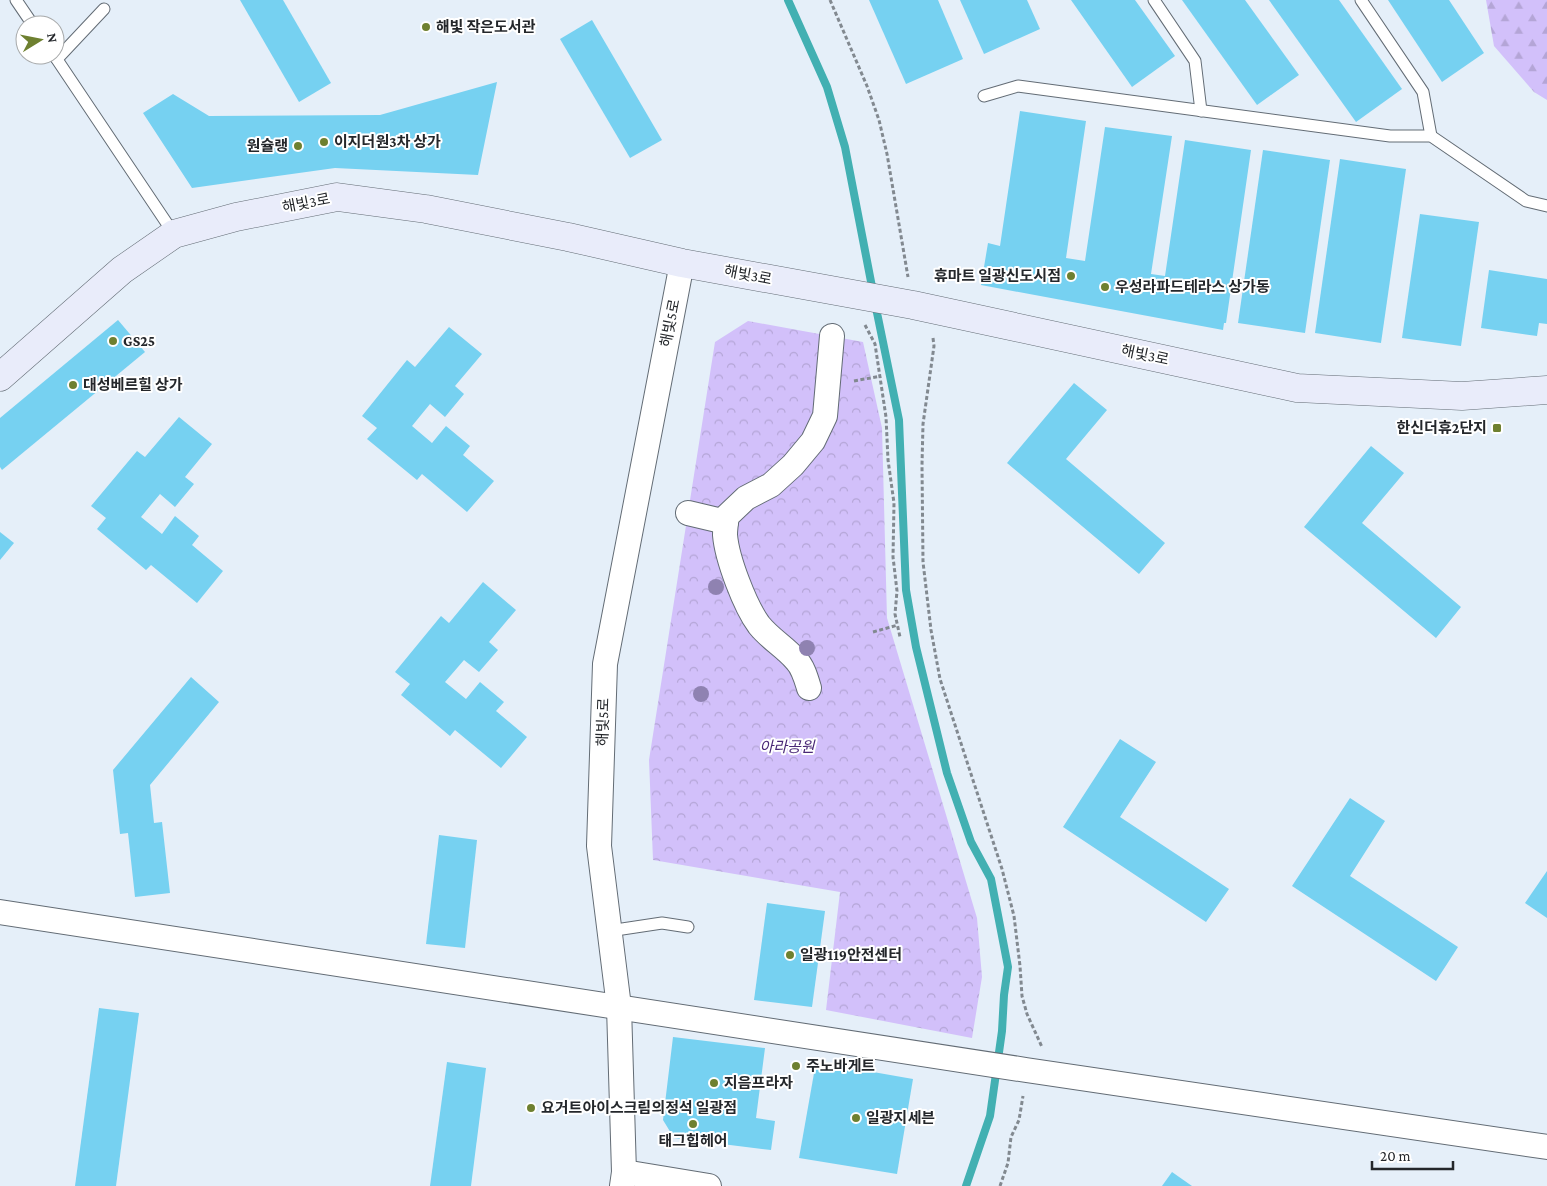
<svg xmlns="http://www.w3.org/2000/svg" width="1547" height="1186" font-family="'Crimson Pro','Noto Sans KR',serif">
<defs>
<pattern id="forest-firs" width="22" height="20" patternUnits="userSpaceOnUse" patternTransform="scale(1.25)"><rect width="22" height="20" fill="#d2c0fa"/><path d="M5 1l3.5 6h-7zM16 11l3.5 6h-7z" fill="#b4a5d6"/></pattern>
<pattern id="park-crowns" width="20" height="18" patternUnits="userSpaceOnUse" patternTransform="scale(1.25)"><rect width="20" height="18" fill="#d2c0fa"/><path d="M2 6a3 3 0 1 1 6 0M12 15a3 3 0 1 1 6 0" fill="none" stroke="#b4a5d6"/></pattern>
</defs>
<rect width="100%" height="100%" fill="#e5eff9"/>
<path fill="url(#forest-firs)" d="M1486,0H1547V100L1534,92L1494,46Z"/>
<path fill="url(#park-crowns)" d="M748,321L863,342L882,428L887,618L977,918L982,977L972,1038L826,1010L840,892L653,860L649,760L715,342Z"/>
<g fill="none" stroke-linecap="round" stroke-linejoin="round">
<g stroke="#42b0b2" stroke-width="8">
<path d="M788,0L827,87L845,147L873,292"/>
<path d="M875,303L899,420L906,590L916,647L947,773L971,842L991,879L1008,967L1004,995L1002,1031L990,1116L966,1186"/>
</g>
</g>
<g fill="#76d1f1">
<path d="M240,0H283L331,83L299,102Z"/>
<path d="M869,0H938L963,59L906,84Z"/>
<path d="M960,0H1027L1040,29L984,54Z"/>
<path d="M1071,0H1135L1175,56L1132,87Z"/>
<path d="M1182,0H1245L1299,75L1257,105Z"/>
<path d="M1269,0H1339L1402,89L1356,122Z"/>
<path d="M1388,0H1449L1484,53L1442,82Z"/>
<path d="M592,20L662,140L630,158L560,39Z"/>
<path d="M497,82L478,175L335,168L192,188L143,113L173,94L209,116L380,115Z"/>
<path d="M1020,111L1086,121L1066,258L1085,261L1105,127L1172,136L1151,274L1165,276L1185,140L1251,150L1226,323H1224L1223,330L981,285L988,243L1000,246Z"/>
<path d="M1263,150L1330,160L1305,333L1238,323Z"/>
<path d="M1340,159L1406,169L1381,343L1315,333Z"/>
<path d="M1420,214L1479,222L1461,346L1402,338Z"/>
<path d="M1489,270L1547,279V324L1539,323L1537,336L1481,328Z"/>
<path d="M118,320L145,352L2,470L0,467V418Z"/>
<path d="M449,327L482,354L455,386L464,394L445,417L430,404L412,426L432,443L446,426L470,446L463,455L494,481L467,512L422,474L417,480L367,439L377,428L362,416L407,360L415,367Z"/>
<path d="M1074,383L1107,410L1066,459L1165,543L1139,574L1007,463Z"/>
<path d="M179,417L212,444L185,477L194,484L175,507L160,494L141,517L162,534L175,516L199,536L192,545L223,571L197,603L151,565L146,570L97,529L106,518L91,506L137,451L145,457Z"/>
<path d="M1371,446L1404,473L1362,523L1461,607L1436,638L1304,527Z"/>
<path d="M0,532L14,543L0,560Z"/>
<path d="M483,582L516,610L489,642L498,650L479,672L464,660L445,682L466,699L480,682L504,702L496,711L527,737L501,768L455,730L450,736L401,695L410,684L395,672L441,616L449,623Z"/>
<path d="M191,677L219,702L150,785L154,823L162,822L170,893L135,897L128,833L120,834L113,770Z"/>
<path d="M1120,739L1156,762L1120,817L1229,889L1206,922L1063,827Z"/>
<path d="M1350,798L1385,821L1350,876L1458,947L1436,981L1292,886Z"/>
<path d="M439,835L477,840L465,948L426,944Z"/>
<path d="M1547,871V918L1525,903Z"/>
<path d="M767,903L825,911L812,1007L754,1000Z"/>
<path d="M99,1008L139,1013L116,1186H75Z"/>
<path d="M673,1037L765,1048L756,1118L775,1121L771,1150L674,1138L663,1120Z"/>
<path d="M447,1062L486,1068L471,1186H430Z"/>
<path d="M816,1062L913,1079L897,1174L799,1158Z"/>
<path d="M1172,1172L1192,1186H1162Z"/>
</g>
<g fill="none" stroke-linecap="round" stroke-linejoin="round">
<defs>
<g id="lane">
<path d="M16,0L33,25"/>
<path d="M1154,0L1195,61L1201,111"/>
<path d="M1361,0L1423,92L1431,136"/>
<path d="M54,55L174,234"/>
<path d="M57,59L104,9"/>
<path d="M984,96L1018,86L1390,136H1431L1526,201L1547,206"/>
<path d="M609,931L662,923L688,927"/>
</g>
<g id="street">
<path d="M688,513L726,522"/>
<path d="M809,688C806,678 803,667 796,660C785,647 770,639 759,625C745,606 727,559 725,535C725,529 726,522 727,516L746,498L771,485L793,465L813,441L825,416L832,336"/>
<path d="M0,912L1026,1070L1547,1147"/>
<path d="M624,1172L709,1186"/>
<path d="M622,1186L624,1172L619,1007L599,846L605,664L682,263"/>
</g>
<path id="secondary" d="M0,377L122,270L174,234L236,217L337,197L426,209L568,237L682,263L913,305L1297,388L1462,396L1547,390"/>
</defs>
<use href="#lane" stroke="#636c75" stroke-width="13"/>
<use href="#street" stroke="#636c75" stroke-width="26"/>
<use href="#secondary" stroke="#636c75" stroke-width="29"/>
<g stroke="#828990" stroke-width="3" stroke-dasharray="4 2.5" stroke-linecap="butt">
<path d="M830,0L867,86L879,120L887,154L908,277"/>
<path d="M865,325L875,344L886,417L888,460L894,503L893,557L897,591L895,614L900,637"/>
<path d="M933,338L934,346L923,424L922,465L923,562L931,630L940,679L1002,869L1014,916L1020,966L1022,996L1027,1014L1042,1047"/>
<path d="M854,381L881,376"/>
<path d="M873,632L898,625"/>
<path d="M1000,1186L1008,1163L1011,1137L1019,1120L1023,1096"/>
</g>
<use href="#lane" stroke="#fff" stroke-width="11"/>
<use href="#street" stroke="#fff" stroke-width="24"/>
<use href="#secondary" stroke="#e9ecfa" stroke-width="28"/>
</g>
<g fill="#8f82b1">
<circle cx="716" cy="587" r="8"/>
<circle cx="807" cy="648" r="8"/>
<circle cx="701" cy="694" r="8"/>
</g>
<g fill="#6e8030" stroke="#fff" stroke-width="2">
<circle cx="426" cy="27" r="5"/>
<circle cx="324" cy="142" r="5"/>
<circle cx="298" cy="146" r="5"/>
<circle cx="1071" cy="276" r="5"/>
<circle cx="1105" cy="287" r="5"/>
<circle cx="113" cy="341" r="5"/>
<circle cx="73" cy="385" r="5"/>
<rect x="1492" y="423" width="10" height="10" rx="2.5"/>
<circle cx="790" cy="955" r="5"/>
<circle cx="796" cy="1066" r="5"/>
<circle cx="714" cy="1083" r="5"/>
<circle cx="531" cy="1108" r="5"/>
<circle cx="856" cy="1118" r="5"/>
<circle cx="693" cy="1124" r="5"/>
</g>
<g text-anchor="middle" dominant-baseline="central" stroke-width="4" stroke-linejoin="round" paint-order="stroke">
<g font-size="15" font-weight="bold" fill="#24272b" stroke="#fff" text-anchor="start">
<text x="436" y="27">해빛 작은도서관</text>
<text x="334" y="142">이지더원3차 상가</text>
<text x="288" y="146" text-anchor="end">원슐랭</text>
<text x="1061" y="276" text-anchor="end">휴마트 일광신도시점</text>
<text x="1115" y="287">우성라파드테라스 상가동</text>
<text x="123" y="341">GS25</text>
<text x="83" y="385">대성베르힐 상가</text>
<text x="1487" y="428" text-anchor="end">한신더휴2단지</text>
<text x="800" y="955">일광119안전센터</text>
<text x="806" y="1066">주노바게트</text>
<text x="724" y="1083">지음프라자</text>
<text x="541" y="1108">요거트아이스크림의정석 일광점</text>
<text x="866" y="1118">일광지세븐</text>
<text x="693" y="1141" text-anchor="middle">태그힙헤어</text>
</g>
<g font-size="15" fill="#24272b" stroke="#fff">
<text transform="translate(306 203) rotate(-11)">해빛3로</text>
<text transform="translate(748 275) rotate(11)">해빛3로</text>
<text transform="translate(670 323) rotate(-79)">해빛5로</text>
<text transform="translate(1145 355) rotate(12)">해빛3로</text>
<text transform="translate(603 722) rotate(-88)">해빛5로</text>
</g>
<g font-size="15" font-style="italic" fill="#492876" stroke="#fff">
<text x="787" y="747">아라공원</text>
</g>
</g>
<g transform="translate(40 40) rotate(80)"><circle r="24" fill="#ffffff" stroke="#a7a9aa"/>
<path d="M0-4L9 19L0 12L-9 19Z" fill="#6e8030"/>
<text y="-8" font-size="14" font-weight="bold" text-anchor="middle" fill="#24272b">N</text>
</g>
<path d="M1372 1161v8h81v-8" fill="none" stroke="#24272b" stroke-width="2.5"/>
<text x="1380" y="1161" font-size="15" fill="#24272b" stroke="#ffffff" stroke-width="4" paint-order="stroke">20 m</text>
</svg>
